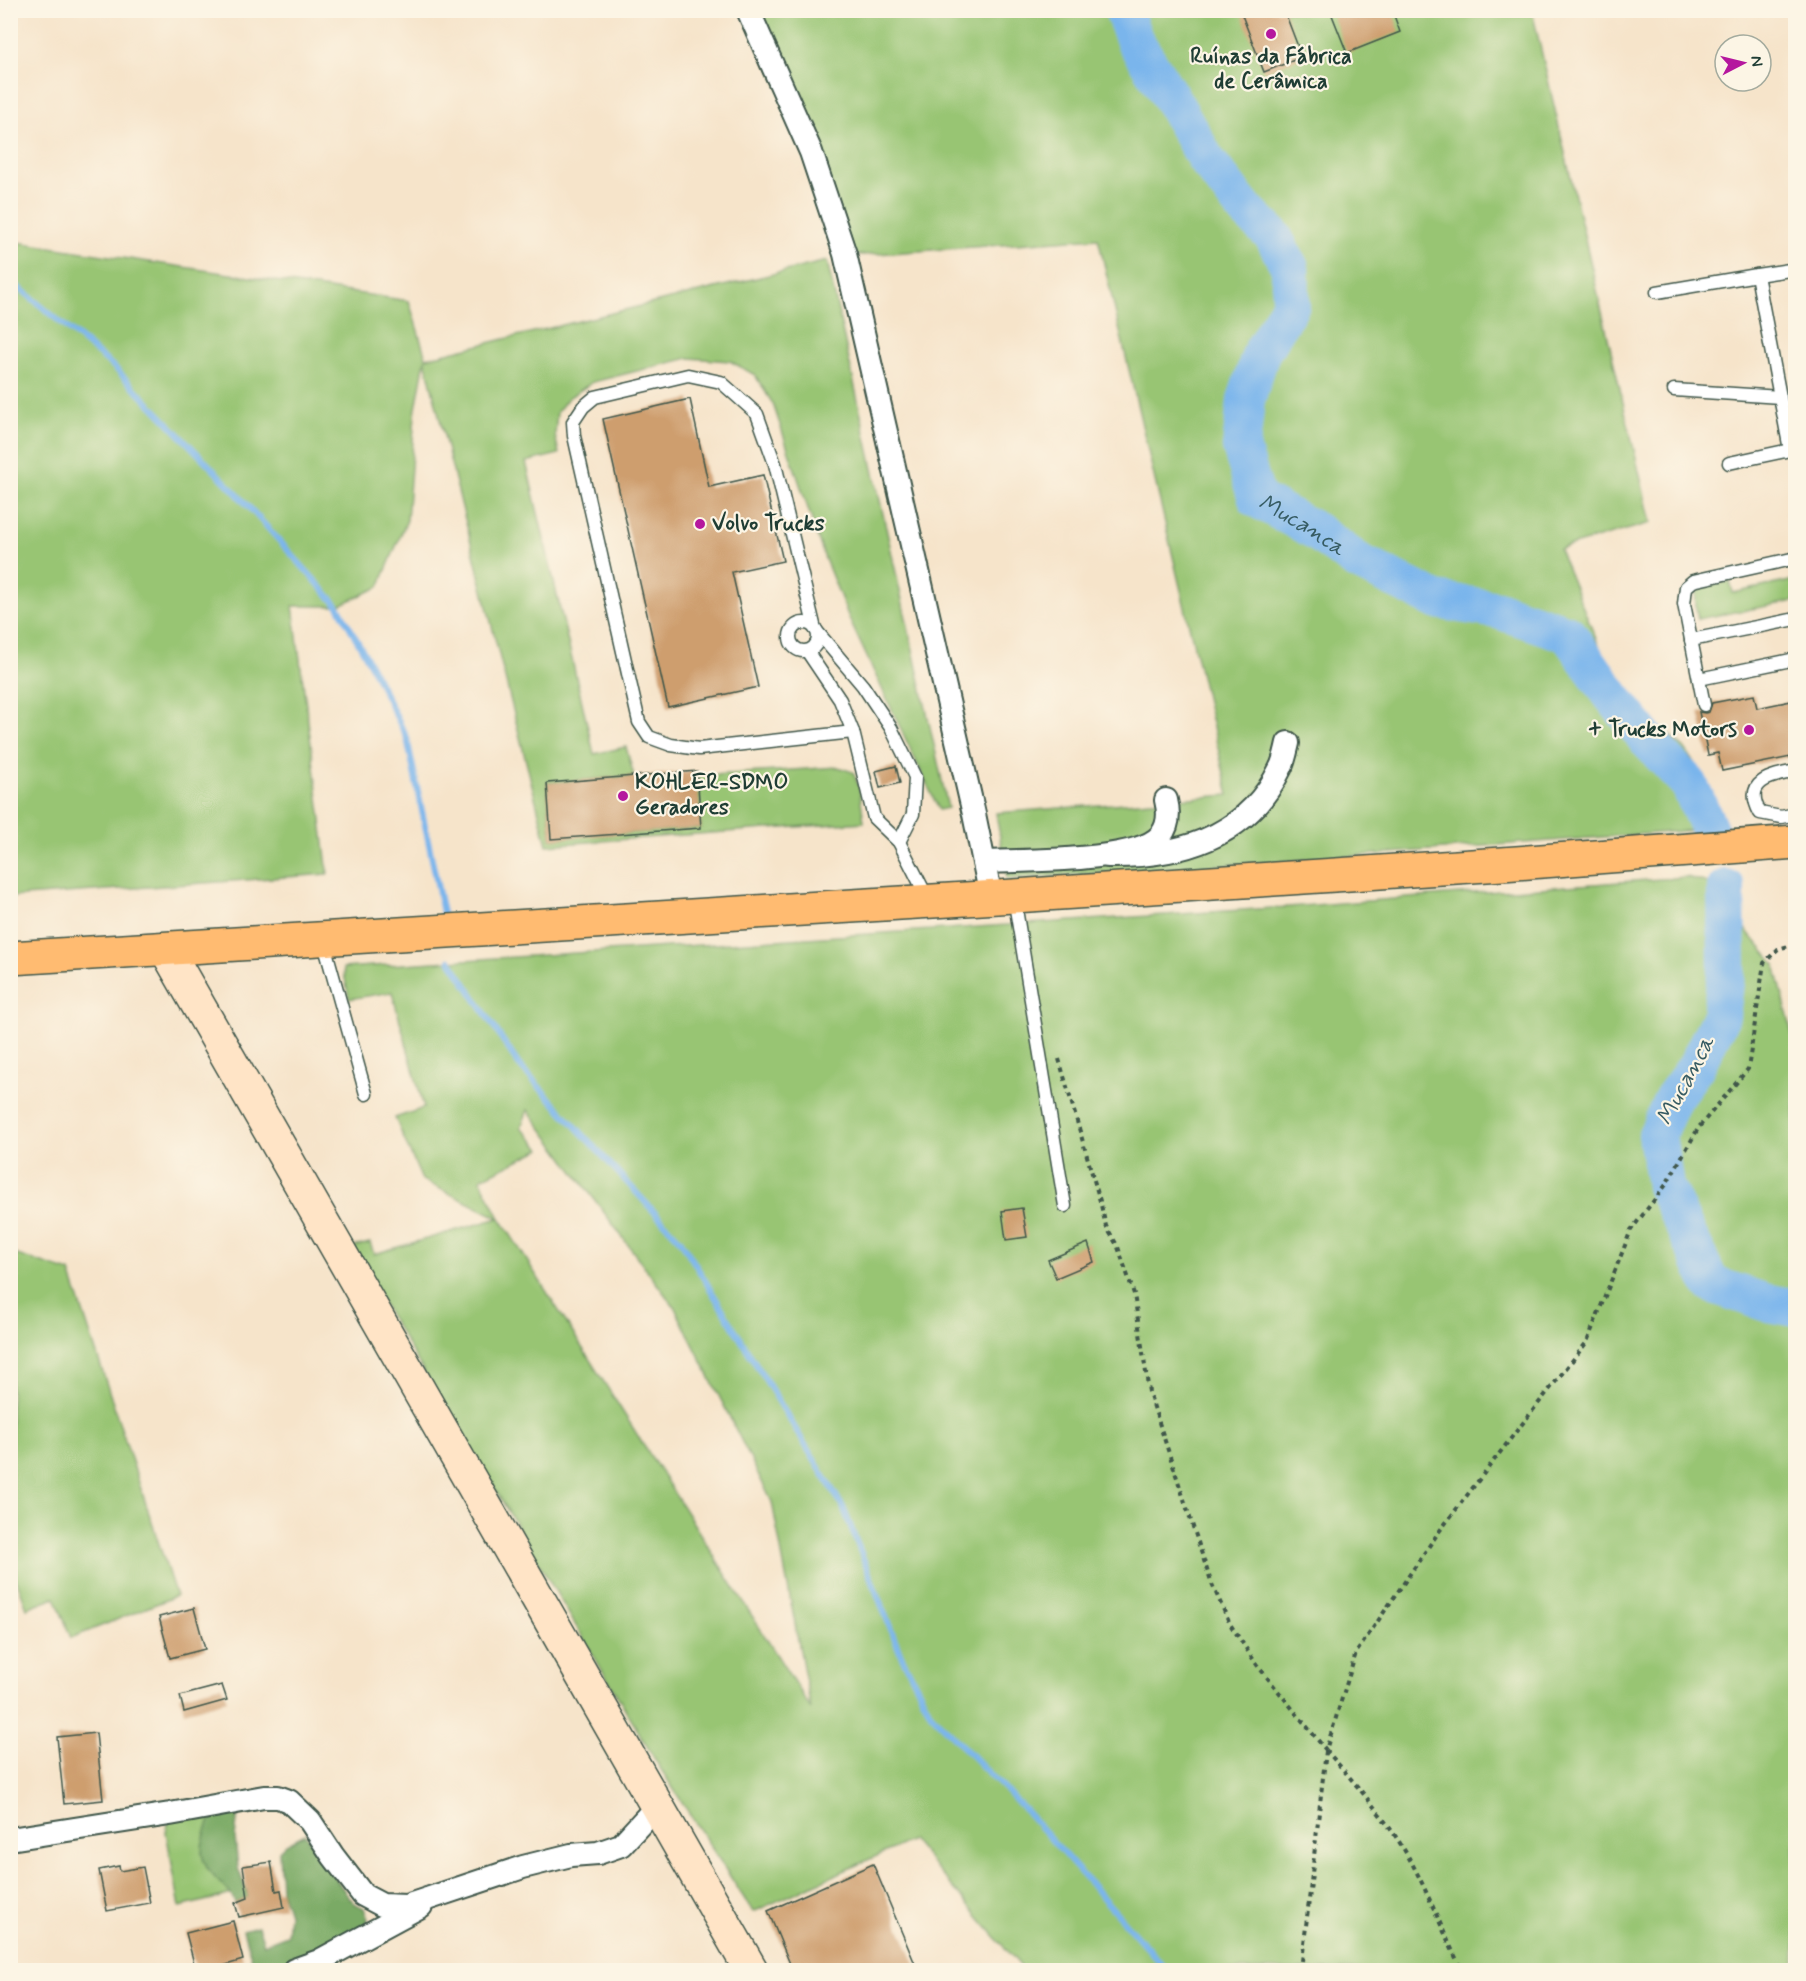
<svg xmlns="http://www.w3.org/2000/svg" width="1806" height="1981" font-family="Mynerve,sans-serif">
<rect width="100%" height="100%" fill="#fcf5e5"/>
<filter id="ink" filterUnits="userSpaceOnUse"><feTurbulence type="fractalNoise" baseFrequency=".0167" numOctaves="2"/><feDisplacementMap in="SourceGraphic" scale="12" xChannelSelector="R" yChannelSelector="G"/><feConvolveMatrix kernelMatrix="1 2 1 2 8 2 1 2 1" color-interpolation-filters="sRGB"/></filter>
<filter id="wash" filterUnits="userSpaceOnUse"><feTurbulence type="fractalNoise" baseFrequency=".008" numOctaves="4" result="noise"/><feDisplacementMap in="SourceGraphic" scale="24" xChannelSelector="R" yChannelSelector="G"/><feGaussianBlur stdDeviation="1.35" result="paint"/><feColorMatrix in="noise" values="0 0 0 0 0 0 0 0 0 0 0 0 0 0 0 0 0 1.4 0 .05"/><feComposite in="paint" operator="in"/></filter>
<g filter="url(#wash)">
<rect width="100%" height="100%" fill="#f6e4ca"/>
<g fill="#98c573" stroke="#5c8154" stroke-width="1.5" fill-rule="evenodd">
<path d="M748,11H1532L1651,523L1559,549L1622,702L1661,728L1686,750L1710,789L1723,828L1285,861L1007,879L996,813L1229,795L1098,238L863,255L845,254Z"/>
<path d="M10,241L409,301L426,358L827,261L948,808L939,810L851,623L825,559L773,404L755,375L730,361L689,358L593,382L568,398L557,412L555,435L559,454L526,462L594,754L626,747L634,776L547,783L551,839L701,828L697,776L838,767L853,772L859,787L864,822L547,845L425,360L415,414L407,520L379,587L338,606H293L328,874L11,897Z"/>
<path d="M1795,580V601L1698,619C1691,582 1697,589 1730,581L1733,593Z"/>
<path d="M1687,877L1726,888L1741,924L1775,964L1795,1045V1970H1024L912,1840L753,1912L660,1768L489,1479L349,1248L370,1243L374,1254L499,1218L422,1180L395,1118L424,1108L392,992L349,999L343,968L1288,907ZM528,1110L675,1308L772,1502L811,1709L500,1218L480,1179L541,1149L521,1127Z"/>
<path d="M11,1253L70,1272L176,1596L71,1638L55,1597L27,1608L11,1565Z"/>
<path d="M213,1812L219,1882L232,1894L180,1907L166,1832L169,1820Z"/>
</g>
<g fill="#7aaa65" stroke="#4c744c" stroke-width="1.5">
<path d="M213,1812H238L235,1838L238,1868L249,1898L235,1903C231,1892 225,1888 218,1881C192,1856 203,1841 213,1812Z"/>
<path d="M305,1834L340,1885L354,1903L364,1908L368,1919L366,1929L311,1958L277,1970H255L243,1930L258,1926L264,1944L287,1935L289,1914L281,1890L279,1851L286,1844Z"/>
</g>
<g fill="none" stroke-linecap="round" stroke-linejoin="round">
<g stroke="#7ab5ec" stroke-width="6">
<path d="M10,280L114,367L238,495L338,606L368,660L407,738L443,913"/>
<path d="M450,960L519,1065L681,1241L843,1507L901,1655L931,1714L1025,1810L1167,1970"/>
</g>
<g stroke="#7ab5ec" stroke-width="38">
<path id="s1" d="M1123,10L1135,41L1176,106L1205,158L1242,206L1273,236L1290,268L1291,304L1261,353L1246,400L1241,447L1257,499L1314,530L1357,561L1436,600L1498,610L1568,634L1612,696L1648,741L1689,784L1709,829"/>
<path d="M1726,888L1727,967L1721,1016L1695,1068L1673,1098L1657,1135L1665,1186L1711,1284L1764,1302L1796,1308"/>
</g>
</g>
<g id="blocks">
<g fill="#ce9e6e">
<path d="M1240,10H1284L1302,57L1264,72Z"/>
<path d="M1330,10H1392L1400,32L1347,53Z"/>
<path d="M690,399L709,487L763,475L783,561L732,572L758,687L668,707L603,419Z"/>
<path d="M1754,695L1757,708L1796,700V756L1722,771L1718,753L1708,755L1699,712L1705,713L1709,712L1712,703Z"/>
<path d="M896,766L900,783L880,788L876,771Z"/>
<path d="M697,771L701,828L551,839L547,783Z"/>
<path d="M1022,1208L1027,1237L1006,1240L1002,1211Z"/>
<path d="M1088,1243L1094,1262L1056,1278L1048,1260Z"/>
<path d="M194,1608L205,1649L170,1658L159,1617Z"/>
<path d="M222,1685L227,1700L184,1712L180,1696Z"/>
<path d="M96,1733L103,1800L64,1804L57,1737Z"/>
<path d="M271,1862L276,1891L281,1890L284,1907L239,1917L235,1903L248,1898L243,1866Z"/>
<path d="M873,1864L918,1971H793L768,1911Z"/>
<path d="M119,1866L120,1871L143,1867L150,1903L107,1911L99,1870Z"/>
<path d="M233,1921L243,1960L206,1971H196L186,1933Z"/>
</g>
</g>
</g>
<g filter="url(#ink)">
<use href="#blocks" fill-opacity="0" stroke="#3f564a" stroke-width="1.5"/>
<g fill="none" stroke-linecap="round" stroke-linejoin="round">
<defs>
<g id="lane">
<path d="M1757,275L1796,269"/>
<path d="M1657,292L1757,275L1780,397"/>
<path d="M1674,390L1780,397L1790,450"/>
<path d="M1729,463L1790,450L1796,451"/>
<circle cx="804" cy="637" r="14"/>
<path d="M1691,640L1796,619"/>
<path d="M807,651L840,700L853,732L874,818L899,842L928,899"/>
<path d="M1699,679L1796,659"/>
<path d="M1704,705L1684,604L1686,587L1693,581L1796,558"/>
<path d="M853,732L699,749L671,745L649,737L639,722L574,436L573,422L583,407L595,397L688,375L721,382L757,414L775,464L815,629L863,686L891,728L915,777L913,814L899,842"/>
<path d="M1796,771C1770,776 1743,781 1760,813L1781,817L1796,814"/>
<path d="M1014,897L1065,1206"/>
<path d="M323,940L366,1094"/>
</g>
<g id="street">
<path d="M748,10L811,152L845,254L974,814L991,897"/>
<path d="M1108,856C1179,857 1247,838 1280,769C1284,762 1286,751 1288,743"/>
<path d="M984,862C1021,860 1138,863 1161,835C1169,825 1169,812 1166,800"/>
<path d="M10,1839L170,1814L264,1797H278L289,1801L310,1821L333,1856L363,1895L382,1905L406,1906L523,1867L571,1855L598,1853L621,1845L657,1806"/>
<path d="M294,1970L319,1961L421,1906"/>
</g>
<path id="secondary" d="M166,949L751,1970"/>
<path id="primary" d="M10,958L1014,896L1502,864L1796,842"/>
</defs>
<use href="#lane" stroke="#3f564a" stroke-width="15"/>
<use href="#street" stroke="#3f564a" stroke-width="26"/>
<use href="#secondary" stroke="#3f564a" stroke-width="36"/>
<use href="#primary" stroke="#3f564a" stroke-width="36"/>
<g stroke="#3f564a" stroke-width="4" stroke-dasharray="4.5 4.5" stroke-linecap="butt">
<path d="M1059,1059L1100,1201L1106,1226L1118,1247L1134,1294L1149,1392L1211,1582L1230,1624L1257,1665L1326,1750L1356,1653L1438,1533L1515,1433L1587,1342L1631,1230L1665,1186L1699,1127L1748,1069L1764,963L1778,949L1796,944"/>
<path d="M1326,1750C1358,1787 1393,1826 1415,1869C1432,1902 1445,1937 1462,1970"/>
<path d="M1301,1970L1326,1751"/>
</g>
<use href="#lane" stroke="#fff" stroke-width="12"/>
<use href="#street" stroke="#fff" stroke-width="22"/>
<use href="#secondary" stroke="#ffe4c6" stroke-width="33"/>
<use href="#primary" stroke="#ffbb71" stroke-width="33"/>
</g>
</g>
<g fill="#b5179e" stroke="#fcf5e5" stroke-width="2">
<circle cx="1271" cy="34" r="6"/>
<circle cx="700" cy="524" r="6"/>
<circle cx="1749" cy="730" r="6"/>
<circle cx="623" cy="796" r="6"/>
</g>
<g text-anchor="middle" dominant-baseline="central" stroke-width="4.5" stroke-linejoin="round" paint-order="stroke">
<g font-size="22" font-weight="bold" fill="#1f3d34" stroke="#fcf5e5" text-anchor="start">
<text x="1271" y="57" text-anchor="middle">Ruínas da Fábrica<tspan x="1271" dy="25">de Cerâmica</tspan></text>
<text x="712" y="524">Volvo Trucks</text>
<text x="1737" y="730" text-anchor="end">+ Trucks Motors</text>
<text x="635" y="783">KOHLER-SDMO<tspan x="635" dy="25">Geradores</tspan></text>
</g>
<g font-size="24" font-style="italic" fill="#365b62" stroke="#fcf5e5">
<text stroke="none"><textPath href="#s1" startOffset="606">Mucanca</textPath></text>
<text transform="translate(1686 1081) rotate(-62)">Mucanca</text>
</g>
</g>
<rect width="1806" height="1981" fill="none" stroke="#fcf5e5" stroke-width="36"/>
<g transform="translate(1743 63) rotate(83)"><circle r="28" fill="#fcf5e5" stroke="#a4ab9e" stroke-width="1.5"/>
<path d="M0-4.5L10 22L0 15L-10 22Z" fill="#b5179e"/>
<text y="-9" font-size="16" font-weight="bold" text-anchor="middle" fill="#1f3d34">N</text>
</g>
</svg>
